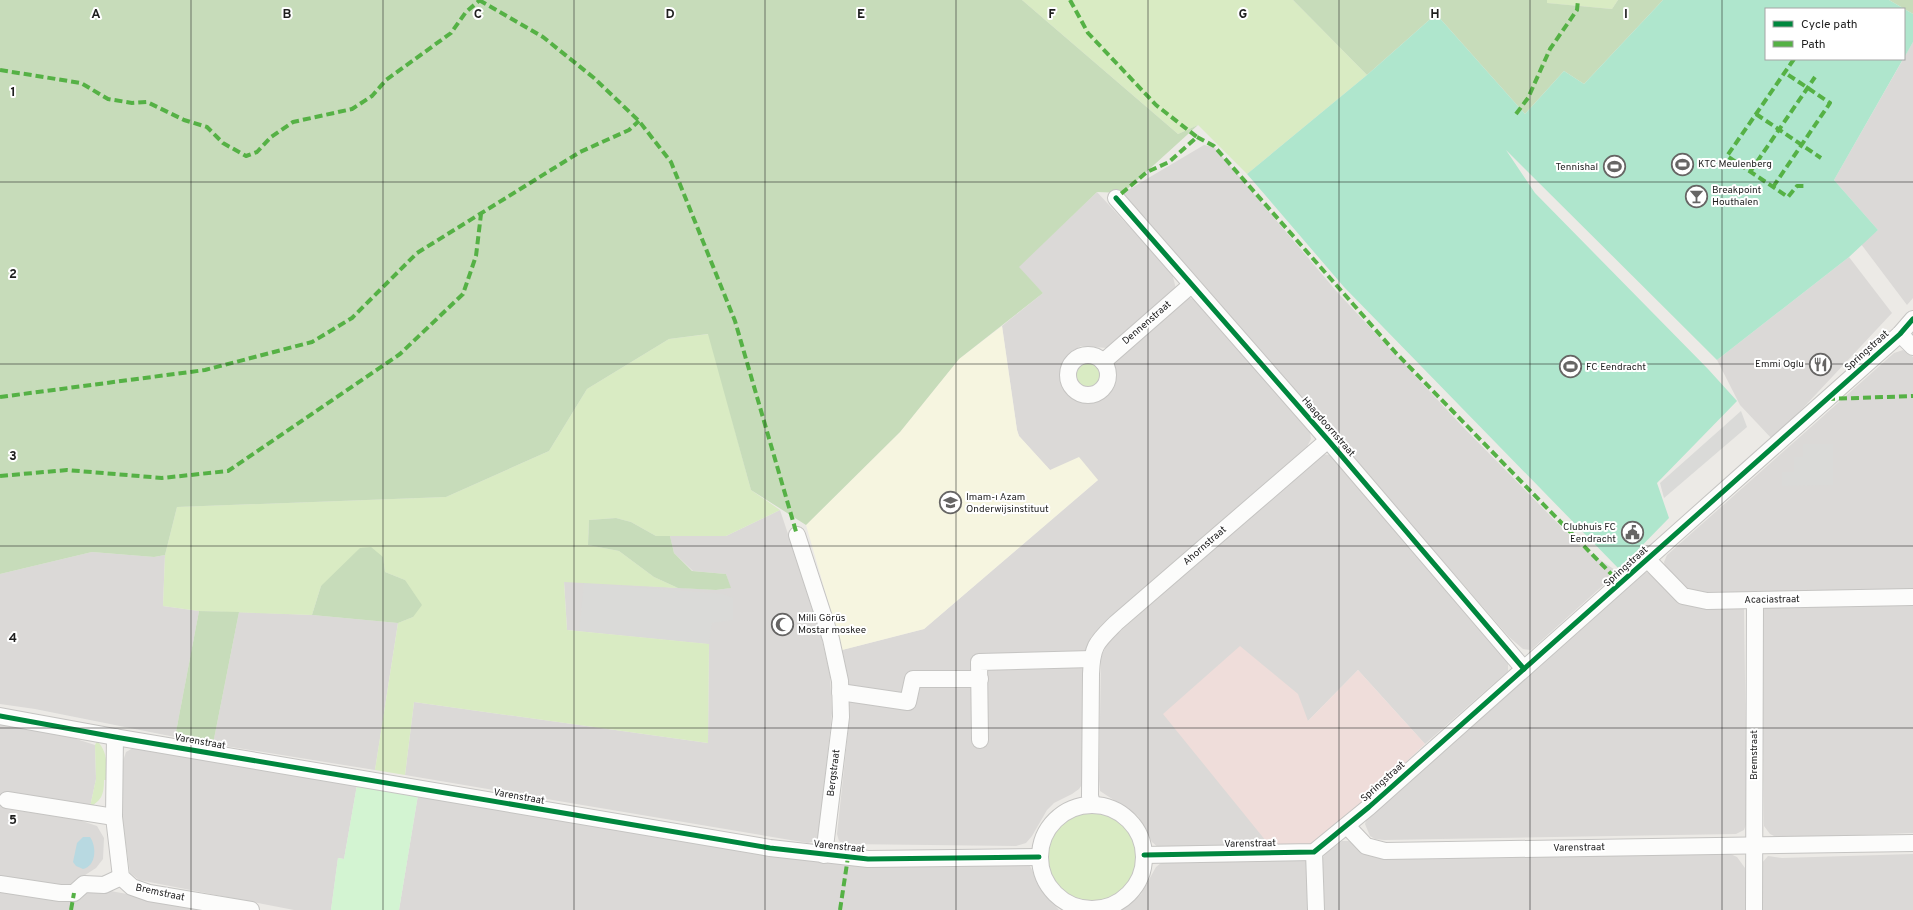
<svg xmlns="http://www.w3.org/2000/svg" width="1913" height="910" font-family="Overpass,sans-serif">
<rect width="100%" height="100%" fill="#eceae6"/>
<g fill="#dbd9d7">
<path d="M1913,42V298L1907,305L1861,244L1878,230L1834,180Z"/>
<path d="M1204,145L1214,147L1338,293L1462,426L1581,547L1618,572L1531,650L1523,649L1509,637L1123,193Z"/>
<path d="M1097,192L1172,273L1176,289L1107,348L1081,346L1072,351L1063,366L1061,375L1069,392L1077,398L1087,401H1096L1104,396L1111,390L1116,359L1182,299L1190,298L1198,301L1310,432L1311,439L1307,447L1119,610L1091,637L1086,649V779L1079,789L1072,794L1054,803L1047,810L1032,836L1026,843L1016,846L844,844L839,841L837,834L850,713L842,650L924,629L1098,480L1050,470L1019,436L1017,430L1002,326L1043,293L1018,267Z"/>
<path d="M1849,257L1892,313L1773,440L1740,405L1717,360Z"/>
<path d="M1903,350L1913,357V589L1697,594L1686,591L1666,571L1664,562L1667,555L1894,353Z"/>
<path d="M1321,454L1330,455L1508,661V671L1425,744L1358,670L1308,721L1270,846L1160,849L1152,842L1138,816L1100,791L1099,779L1101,657L1108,642Z"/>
<path d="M780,510L819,627L830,674L832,713L819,835L815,841L808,843L405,775L414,702L708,743L709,644L567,630L564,581L716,590L730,588L726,574L693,571L674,553L670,536H726Z"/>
<path d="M92,552L154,557L165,555L163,606L199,611L175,737L35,709L0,704V574Z"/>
<path d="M1647,572L1655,577L1661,584L1744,607L1747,822L1744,830L1736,834L1384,840L1375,839L1370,836L1365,824L1367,818L1464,734L1642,574Z"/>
<path d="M1913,602V833L1778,838L1770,834L1764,826L1762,611L1767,606Z"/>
<path d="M239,612L312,615L398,623L375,770L213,744Z"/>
<path d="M0,724L67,736L95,745L96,779L90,807L8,794L6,809L76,819L97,826L104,838L103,859L96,868L68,886L0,880Z"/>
<path d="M133,748L357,785L344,859L338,858L331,910H294L139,880L130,873L123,823L122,764L126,752Z"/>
<path d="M418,795L796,857L1004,864L1030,866L1045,895L1059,910H399Z"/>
<path d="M1342,841H1349L1371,856L1724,851L1737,857L1745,868L1747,878L1746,910H1322V859L1325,854Z"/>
<path d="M1913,854V910H1761V864L1768,856L1782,858Z"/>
<path d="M1303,858L1308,861L1309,910H1118L1130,904L1141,894L1156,867L1165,860Z"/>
<path d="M94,888L116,892L218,910H0V890Z"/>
</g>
<path fill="#efddda" d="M1240,646L1298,694L1308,721L1358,670L1425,744L1327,836L1312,845L1270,846L1163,714Z"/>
<path fill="#f6f5e0" d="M1002,326L1017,430L1019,436L1050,470L1079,457L1098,480L924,629L842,650L806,525L900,432L959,359Z"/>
<g fill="#dadad8">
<path d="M1741,411L1747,427L1664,498L1660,483Z"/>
<path d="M1803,444H1833V485L1782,486V472H1794V457H1803Z"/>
<path d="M584,583L723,594L733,598V620L712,623L709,644L579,631Z"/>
</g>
<g fill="#d9ebc3">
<path d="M1022,0H1293L1367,75L1247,174L1198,125L1178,134Z"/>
<path d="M1547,0H1618L1612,9L1546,3Z"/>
<path d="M709,334L751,490L780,510L726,536H656L631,522L616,518L589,520L588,545L619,551L654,577L678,588L716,590L564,582L567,630L709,644L708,743L414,702L405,775L375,770L398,623L413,617L405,580L385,572L383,557L321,586L312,615L199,611L163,606L165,555L177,507L446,497L549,451L587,389L669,339Z"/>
<circle cx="1087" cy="376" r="13"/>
<path d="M97,741C108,752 107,765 106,780H104C104,794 102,800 90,807L96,779L95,745Z"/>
<circle cx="1092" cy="856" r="46"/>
</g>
<g fill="#c7dcba">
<path d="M0,0H1022L1178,134L1198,125L1123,193L1097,192L1019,267L1043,293L959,359L900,432L806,525L751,490L708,334L669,339L587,389L549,451L446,497L177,507L165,555L154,557L92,552L0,574Z"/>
<path d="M1293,0H1547V3L1612,9L1618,0H1663L1584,84L1564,71L1525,114L1436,14L1367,75Z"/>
<path d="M1889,0H1913V14Z"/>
<path d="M616,518L631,522L656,536H670L674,553L692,571L726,574L731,588L716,590L678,588L654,577L619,551L588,545L589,520Z"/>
<path d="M371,547L383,557L385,572L405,580L422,605L413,617L398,623L312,615L321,586L360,548Z"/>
<path d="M199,611L239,612L213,744L175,737Z"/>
</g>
<path fill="#d3f4d2" d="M357,785L418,795L399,910H331L338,858L344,859Z"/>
<path fill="#afe6cd" d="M1663,0H1889L1913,14V42L1904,58V9H1766V59H1903L1834,180L1878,230L1849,257L1717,360L1506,150L1535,193L1708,369L1737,401L1657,483L1669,518L1619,569L1344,287L1247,174L1367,75L1436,14L1525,114L1564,71L1584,84Z"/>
<path fill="#b8d9e1" d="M83,837H90C97,847 96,866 83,869L76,866L73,862L77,843Z"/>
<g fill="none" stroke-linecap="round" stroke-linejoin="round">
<defs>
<g id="minor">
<path d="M1116,198L1328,440L1524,669"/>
<path d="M1900,334L1913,347"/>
<circle cx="1088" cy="375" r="20"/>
<path d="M1103,362L1191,285"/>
<path d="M797,535L831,639L840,681L841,717L824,855"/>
<path d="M1648,560L1683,596L1707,601L1913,597"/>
<path d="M840,692L908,702L913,679H980"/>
<path d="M0,716L115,737L770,848L868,859L1039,857"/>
<path d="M115,737L114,817L121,877L132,887L149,893L251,910"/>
<path d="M980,740L979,662L1092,659"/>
<path d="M7,800L114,817"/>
<path d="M1092,804L1090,796L1091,674C1092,645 1097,642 1116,623L1328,440"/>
<circle cx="1092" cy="857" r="52"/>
<path d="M1347,826L1366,846L1385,851L1913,843"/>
<path d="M1314,852L1316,910"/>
<path d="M1144,855L1314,852L1369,807L1900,334L1913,319"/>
<path d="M0,884L60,893H74L84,884L104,885L121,877"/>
<path d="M1754,910L1755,600"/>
</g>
</defs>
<use href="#minor" stroke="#c5c4c2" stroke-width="18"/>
<use href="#minor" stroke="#fcfcfb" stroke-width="16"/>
<g stroke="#55b145" stroke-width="4" stroke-dasharray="8 4" stroke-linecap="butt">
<path d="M479,0L543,37L594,78L639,121L671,162L735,321L797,535"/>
<path d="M1070,0L1088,33L1156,105L1197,137L1169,162L1147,172L1116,198"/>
<path d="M1794,59L1727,156L1788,197L1797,186H1807"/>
<path d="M0,70L81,83L108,99L132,103L147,102L184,120L207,127L223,143L246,156L257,152L271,137L293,122L352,109L372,96L386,80L451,33L466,12L480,0"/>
<path d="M1516,114L1528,98L1550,49L1577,10L1578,0"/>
<path d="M1756,114L1821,158"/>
<path d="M1197,137L1214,146L1396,353L1621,584"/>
<path d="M1750,172L1815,77"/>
<path d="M1773,187L1830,103L1784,72"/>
<path d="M0,397L205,370L312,342L352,318L417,253L580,152L629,130L639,121"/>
<path d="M1827,399L1913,396"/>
<path d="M0,476L67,470L162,478L228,471L400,354L463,294L476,256L481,214"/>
<path d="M71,910L74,893"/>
<path d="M840,910L848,857"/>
</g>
<defs>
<g id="cycleway">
<path d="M1116,198L1328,440L1524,669"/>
<path d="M0,716L115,737L770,848L868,859L1039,857"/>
<path d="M1144,855L1314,852L1369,807L1900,334L1913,319"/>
</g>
</defs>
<use href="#cycleway" stroke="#fff" stroke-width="8"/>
<use href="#cycleway" stroke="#00873e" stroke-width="5"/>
</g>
<path fill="none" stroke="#1e1e1e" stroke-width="1" stroke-opacity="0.55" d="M191,0V910M383,0V910M574,0V910M765,0V910M956,0V910M1148,0V910M1339,0V910M1530,0V910M1722,0V910M0,182H1913M0,364H1913M0,546H1913M0,728H1913"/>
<defs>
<symbol id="stadium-ring" viewBox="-11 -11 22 22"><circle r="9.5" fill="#fff" stroke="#666564" stroke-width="1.5"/><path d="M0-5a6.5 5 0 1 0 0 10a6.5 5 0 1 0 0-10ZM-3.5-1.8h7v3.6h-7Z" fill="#666564"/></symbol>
<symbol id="bar-ring" viewBox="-11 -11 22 22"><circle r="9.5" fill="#fff" stroke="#666564" stroke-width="1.5"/><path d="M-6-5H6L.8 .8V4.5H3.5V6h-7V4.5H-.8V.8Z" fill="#666564"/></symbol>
<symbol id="restaurant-ring" viewBox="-11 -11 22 22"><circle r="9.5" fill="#fff" stroke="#666564" stroke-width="1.5"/><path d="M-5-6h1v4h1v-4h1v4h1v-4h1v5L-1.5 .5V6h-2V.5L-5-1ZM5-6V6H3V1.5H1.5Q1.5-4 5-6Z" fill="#666564"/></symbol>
<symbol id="university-ring" viewBox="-11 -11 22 22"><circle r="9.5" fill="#fff" stroke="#666564" stroke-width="1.5"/><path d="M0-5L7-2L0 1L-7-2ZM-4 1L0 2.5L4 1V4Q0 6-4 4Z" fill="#666564"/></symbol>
<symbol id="civic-ring" viewBox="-11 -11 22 22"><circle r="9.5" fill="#fff" stroke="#666564" stroke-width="1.5"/><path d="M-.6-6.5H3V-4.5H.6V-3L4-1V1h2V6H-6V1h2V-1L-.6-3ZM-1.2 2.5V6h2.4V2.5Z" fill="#666564"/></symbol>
<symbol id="mosque-ring" viewBox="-11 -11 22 22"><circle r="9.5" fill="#fff" stroke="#666564" stroke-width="1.5"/><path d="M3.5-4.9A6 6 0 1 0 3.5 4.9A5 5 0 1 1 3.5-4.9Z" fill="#666564"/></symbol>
</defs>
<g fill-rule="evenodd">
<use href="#stadium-ring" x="1670" y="152" width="25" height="25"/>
<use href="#stadium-ring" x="1602" y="154" width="25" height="25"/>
<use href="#bar-ring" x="1684" y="184" width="25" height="25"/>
<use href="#restaurant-ring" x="1808" y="352" width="25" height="25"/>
<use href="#stadium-ring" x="1558" y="354" width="25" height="25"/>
<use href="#university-ring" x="938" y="490" width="25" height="25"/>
<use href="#civic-ring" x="1620" y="520" width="25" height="25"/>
<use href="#mosque-ring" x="770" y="612" width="25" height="25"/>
</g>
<g text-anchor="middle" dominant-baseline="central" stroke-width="4" stroke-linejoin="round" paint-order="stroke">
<g font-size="10" fill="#1e1e1e" stroke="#fff" text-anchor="start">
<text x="1698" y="164">KTC Meulenberg</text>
<text x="1598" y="167" text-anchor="end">Tennishal</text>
<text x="1712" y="190">Breakpoint<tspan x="1712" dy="12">Houthalen</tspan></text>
<text x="1804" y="364" text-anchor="end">Emmi Oglu</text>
<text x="1586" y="367">FC Eendracht</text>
<text x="966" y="497">Imam-ı Azam<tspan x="966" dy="12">Onderwijsinstituut</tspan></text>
<text x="1616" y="527" text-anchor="end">Clubhuis FC<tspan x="1616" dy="12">Eendracht</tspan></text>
<text x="798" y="618">Milli Görüs<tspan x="798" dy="12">Mostar moskee</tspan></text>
</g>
<g font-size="10" fill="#1e1e1e" stroke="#fff">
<text transform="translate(1147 323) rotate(-41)">Dennenstraat</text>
<text transform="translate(1867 351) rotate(-42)">Springstraat</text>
<text transform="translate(1328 427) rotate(49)">Haagdoornstraat</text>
<text transform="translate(1205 546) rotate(-41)">Ahornstraat</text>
<text transform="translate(1626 567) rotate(-42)">Springstraat</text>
<text transform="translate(1772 600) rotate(-1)">Acaciastraat</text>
<text transform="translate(200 742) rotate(10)">Varenstraat</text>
<text transform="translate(1754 755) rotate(-90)">Bremstraat</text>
<text transform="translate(834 773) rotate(-83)">Bergstraat</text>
<text transform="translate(1383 782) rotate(-42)">Springstraat</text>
<text transform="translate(519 797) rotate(10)">Varenstraat</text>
<text transform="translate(1250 844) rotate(-1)">Varenstraat</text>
<text transform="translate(839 847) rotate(6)">Varenstraat</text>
<text transform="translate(1579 848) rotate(-1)">Varenstraat</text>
<text transform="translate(160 893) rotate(12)">Bremstraat</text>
</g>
</g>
<g font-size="13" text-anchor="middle" font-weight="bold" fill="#1e1e1e" stroke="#fff" stroke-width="4" stroke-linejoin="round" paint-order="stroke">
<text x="96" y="18">A</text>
<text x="287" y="18">B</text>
<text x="478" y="18">C</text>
<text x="670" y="18">D</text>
<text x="861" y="18">E</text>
<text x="1052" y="18">F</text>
<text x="1243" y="18">G</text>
<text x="1435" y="18">H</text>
<text x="1626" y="18">I</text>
<text x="13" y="96">1</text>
<text x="13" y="278">2</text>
<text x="13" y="460">3</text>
<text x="13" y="642">4</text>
<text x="13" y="824">5</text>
</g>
<rect x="1765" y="8" width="140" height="52" fill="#ffffff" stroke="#a5a5a5"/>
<rect x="1773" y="21" width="20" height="6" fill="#00873e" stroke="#a5a5a5"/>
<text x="1801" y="28" font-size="12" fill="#1e1e1e">Cycle path</text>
<rect x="1773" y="41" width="20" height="6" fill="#55b145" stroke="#a5a5a5"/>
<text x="1801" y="48" font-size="12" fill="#1e1e1e">Path</text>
</svg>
